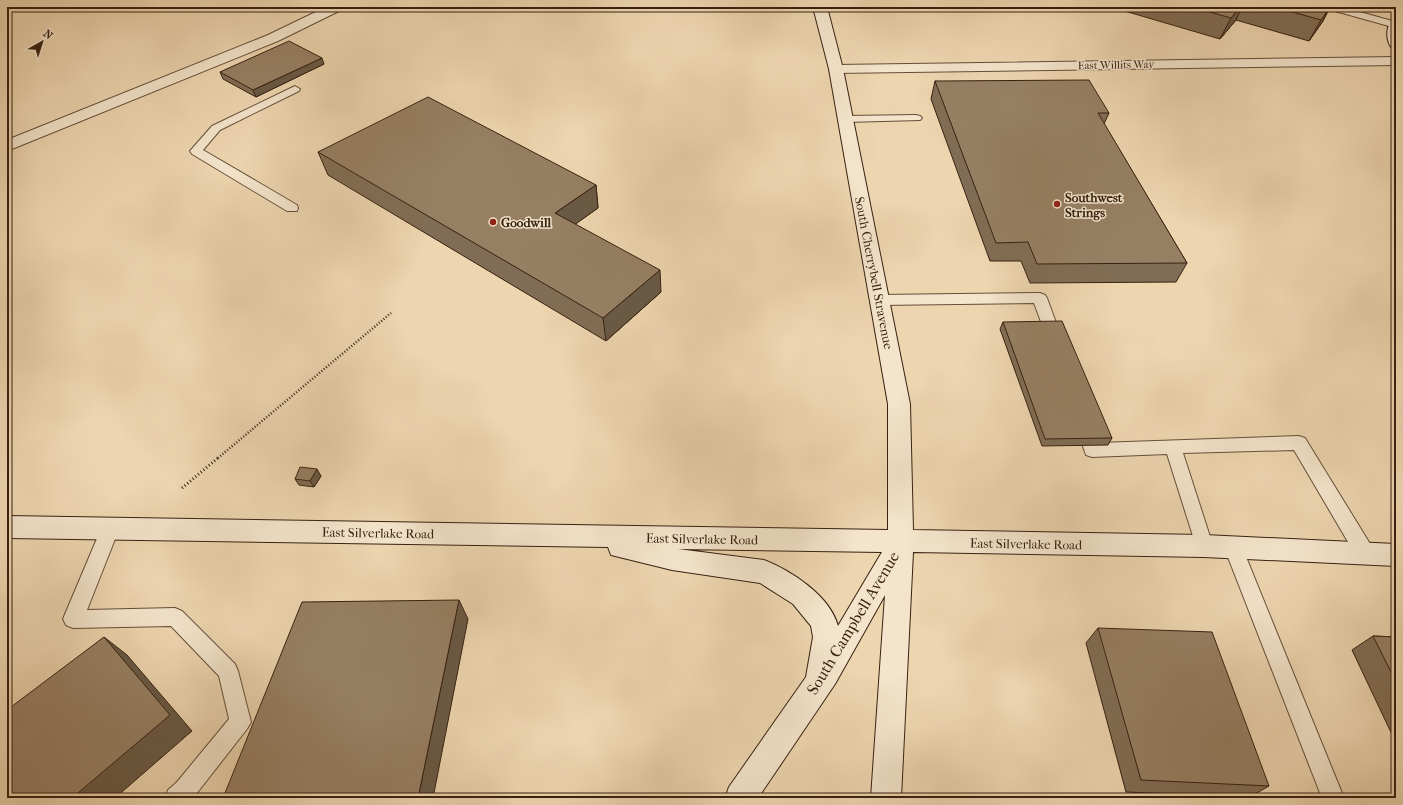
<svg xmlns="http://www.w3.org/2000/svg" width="1403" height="805" font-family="'IM FELL French Canon',serif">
<rect width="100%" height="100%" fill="#edd5af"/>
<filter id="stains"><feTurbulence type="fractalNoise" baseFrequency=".005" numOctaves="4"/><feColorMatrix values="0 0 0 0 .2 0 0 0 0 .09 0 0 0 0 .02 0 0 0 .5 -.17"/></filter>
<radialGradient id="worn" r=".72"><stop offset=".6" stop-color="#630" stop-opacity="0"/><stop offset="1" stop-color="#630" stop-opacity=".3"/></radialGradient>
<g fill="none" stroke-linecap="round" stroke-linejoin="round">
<defs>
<g id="lane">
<path d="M1326,7H1342L1396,22V28L1328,9Z"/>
<path d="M295,86L300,89L299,91L220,130L203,150L297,205L298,208L297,211H287L192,154L190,151L212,126Z"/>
<path d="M916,115L920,116L922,118L920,120L846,122L842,121L840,119L842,117L846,116Z"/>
<path d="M1040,293L1045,295L1047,298L1063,342L1060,346L1055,347L1050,346L1034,303L879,305L874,303L872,300L874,297L879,295Z"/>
<path d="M1083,418L1089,419L1098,443L1299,436L1305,438L1372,547L1374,553L1372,559L1365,561L1358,559L1294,450L1183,453L1213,546L1210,552L1204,554L1198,552L1167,454L1092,457L1086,455L1075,424L1077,419Z"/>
<path d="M110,521L116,523L119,529L87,610L175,608L182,611L235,664L238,671L251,722L247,729L193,798H165L168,790L177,782L229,719L219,676L171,626L73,628L66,625L63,619L101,529L104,523Z"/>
<path d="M1233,539L1239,541L1242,547L1344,798H1322L1224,547L1227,541Z"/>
</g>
<g id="street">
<path d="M326,7H343L341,10L278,41L7,151V140L268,35Z"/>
<path d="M1396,57V65L836,73L831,72L829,69L831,66L836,65Z"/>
</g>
<g id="secondary">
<path d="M813,7H827L843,69L910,404L913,530L1204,535L1396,544V566L1204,557L913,552L901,798H871L885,595L835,684L758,798H725L729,787L806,677L813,637L811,626L793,604L760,583L672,570L611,555L608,547L7,538V516L888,530V404L829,69ZM678,549L882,552L838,626C830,596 792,571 764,560Z"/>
<path d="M1396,20V48L1391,47C1386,40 1386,28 1391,21Z"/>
</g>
</defs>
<use href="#lane" stroke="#644e38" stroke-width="2"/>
<use href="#street" stroke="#644e38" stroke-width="2"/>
<use href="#secondary" stroke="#372110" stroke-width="2"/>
<path stroke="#372110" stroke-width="2.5" stroke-dasharray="1 2" stroke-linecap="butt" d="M218,458L391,313"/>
<path stroke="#372110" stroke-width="3" stroke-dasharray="1 2.5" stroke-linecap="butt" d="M182,488L219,457"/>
<use href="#lane" fill="#f3e4cb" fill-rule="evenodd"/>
<use href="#street" fill="#f3e4cb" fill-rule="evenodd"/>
<use href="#secondary" fill="#f3e4cb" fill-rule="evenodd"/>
</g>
<g fill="#816d55" stroke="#372110">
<path d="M1111,7H1330L1323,21L1309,41L1236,20L1220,39Z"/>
<path d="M324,64L256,97L223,79L220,72Z"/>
<path d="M935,81L1109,113L1104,124L1187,263L1176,282L1030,283L1021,261H990L931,99Z"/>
<path d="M318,152L596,185L598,208L575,224L661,292L606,341L328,175Z"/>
<path d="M1003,322L1112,438L1108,445L1042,446L1000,329Z"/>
<path d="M321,476L314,487L299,485L295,479Z"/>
<path d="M1098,628L1269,786L1250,797L1126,792L1086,643Z"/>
<path d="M1373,636L1396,637V743L1352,650Z"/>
</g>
<g fill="#695945" stroke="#372110">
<path d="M1240,7H1242L1236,20L1220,39L1231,18Z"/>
<path d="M1330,7L1323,21L1309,41L1321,20Z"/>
<path d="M322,58L324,64L256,97L253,90Z"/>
<path d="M596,185L598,208L559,236L555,213Z"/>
<path d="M660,270L661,292L606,341L603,318Z"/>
<path d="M317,469L321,476L314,487L310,481Z"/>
<path d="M459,600L468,619L433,798H418Z"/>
<path d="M104,637L127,655L192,731L115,798H72Z"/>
</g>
<g fill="#967f63" stroke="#372110">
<path d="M1192,7H1240L1231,18Z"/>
<path d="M1275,7H1330L1321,20Z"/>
<path d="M289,41L322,58L253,90L220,72Z"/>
<path d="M1089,80L1109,113H1098L1187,263L1037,264L1028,242L996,243L935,81Z"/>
<path d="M428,97L596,185L555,213L660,270L603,318L318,152Z"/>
<path d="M1062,321L1112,438L1045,439L1003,322Z"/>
<path d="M300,467L317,469L310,481L295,479Z"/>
<path d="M459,600L418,798H223L302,602Z"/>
<path d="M1098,628L1212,632L1269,786L1141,780Z"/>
<path d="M1373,636L1396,637V682Z"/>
<path d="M104,637L170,715L72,798H7V710Z"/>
</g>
<g fill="#8f2418" stroke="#f3e4cb" stroke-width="1.5">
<circle cx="1057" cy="204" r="4"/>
<circle cx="493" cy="222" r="4"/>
</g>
<g text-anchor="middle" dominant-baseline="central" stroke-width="3" stroke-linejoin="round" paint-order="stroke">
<g font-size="11" fill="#372110" stroke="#f3e4cb">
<text transform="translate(1116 65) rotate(-1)">East Willits Way</text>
</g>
<g font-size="13" font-weight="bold" fill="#372110" stroke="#f3e4cb" text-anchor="start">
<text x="1065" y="197">Southwest<tspan x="1065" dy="15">Strings</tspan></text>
<text x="501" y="222">Goodwill</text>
</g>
<g font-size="13" fill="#372110" stroke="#f3e4cb">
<text transform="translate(874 273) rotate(79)">South Cherrybell Stravenue</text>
<text transform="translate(378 533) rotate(1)">East Silverlake Road</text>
<text transform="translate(702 539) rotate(1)">East Silverlake Road</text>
<text transform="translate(1026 544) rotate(1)">East Silverlake Road</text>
</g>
<g font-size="16" fill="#372110" stroke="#f3e4cb">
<text transform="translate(853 623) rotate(-59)">South Campbell Avenue</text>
</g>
</g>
<rect width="1403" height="805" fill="none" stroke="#edd5af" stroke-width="24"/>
<rect x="8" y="8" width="1387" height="789" fill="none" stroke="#372110" stroke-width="2"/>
<rect x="12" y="12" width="1379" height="781" fill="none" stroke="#372110"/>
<g transform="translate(42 42) rotate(39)" stroke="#f3e4cb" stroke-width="3" paint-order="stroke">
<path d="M0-3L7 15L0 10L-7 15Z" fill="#372110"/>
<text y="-6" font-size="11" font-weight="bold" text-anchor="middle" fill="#372110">N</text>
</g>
<rect width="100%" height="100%" filter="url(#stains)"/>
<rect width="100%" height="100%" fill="url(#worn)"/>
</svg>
